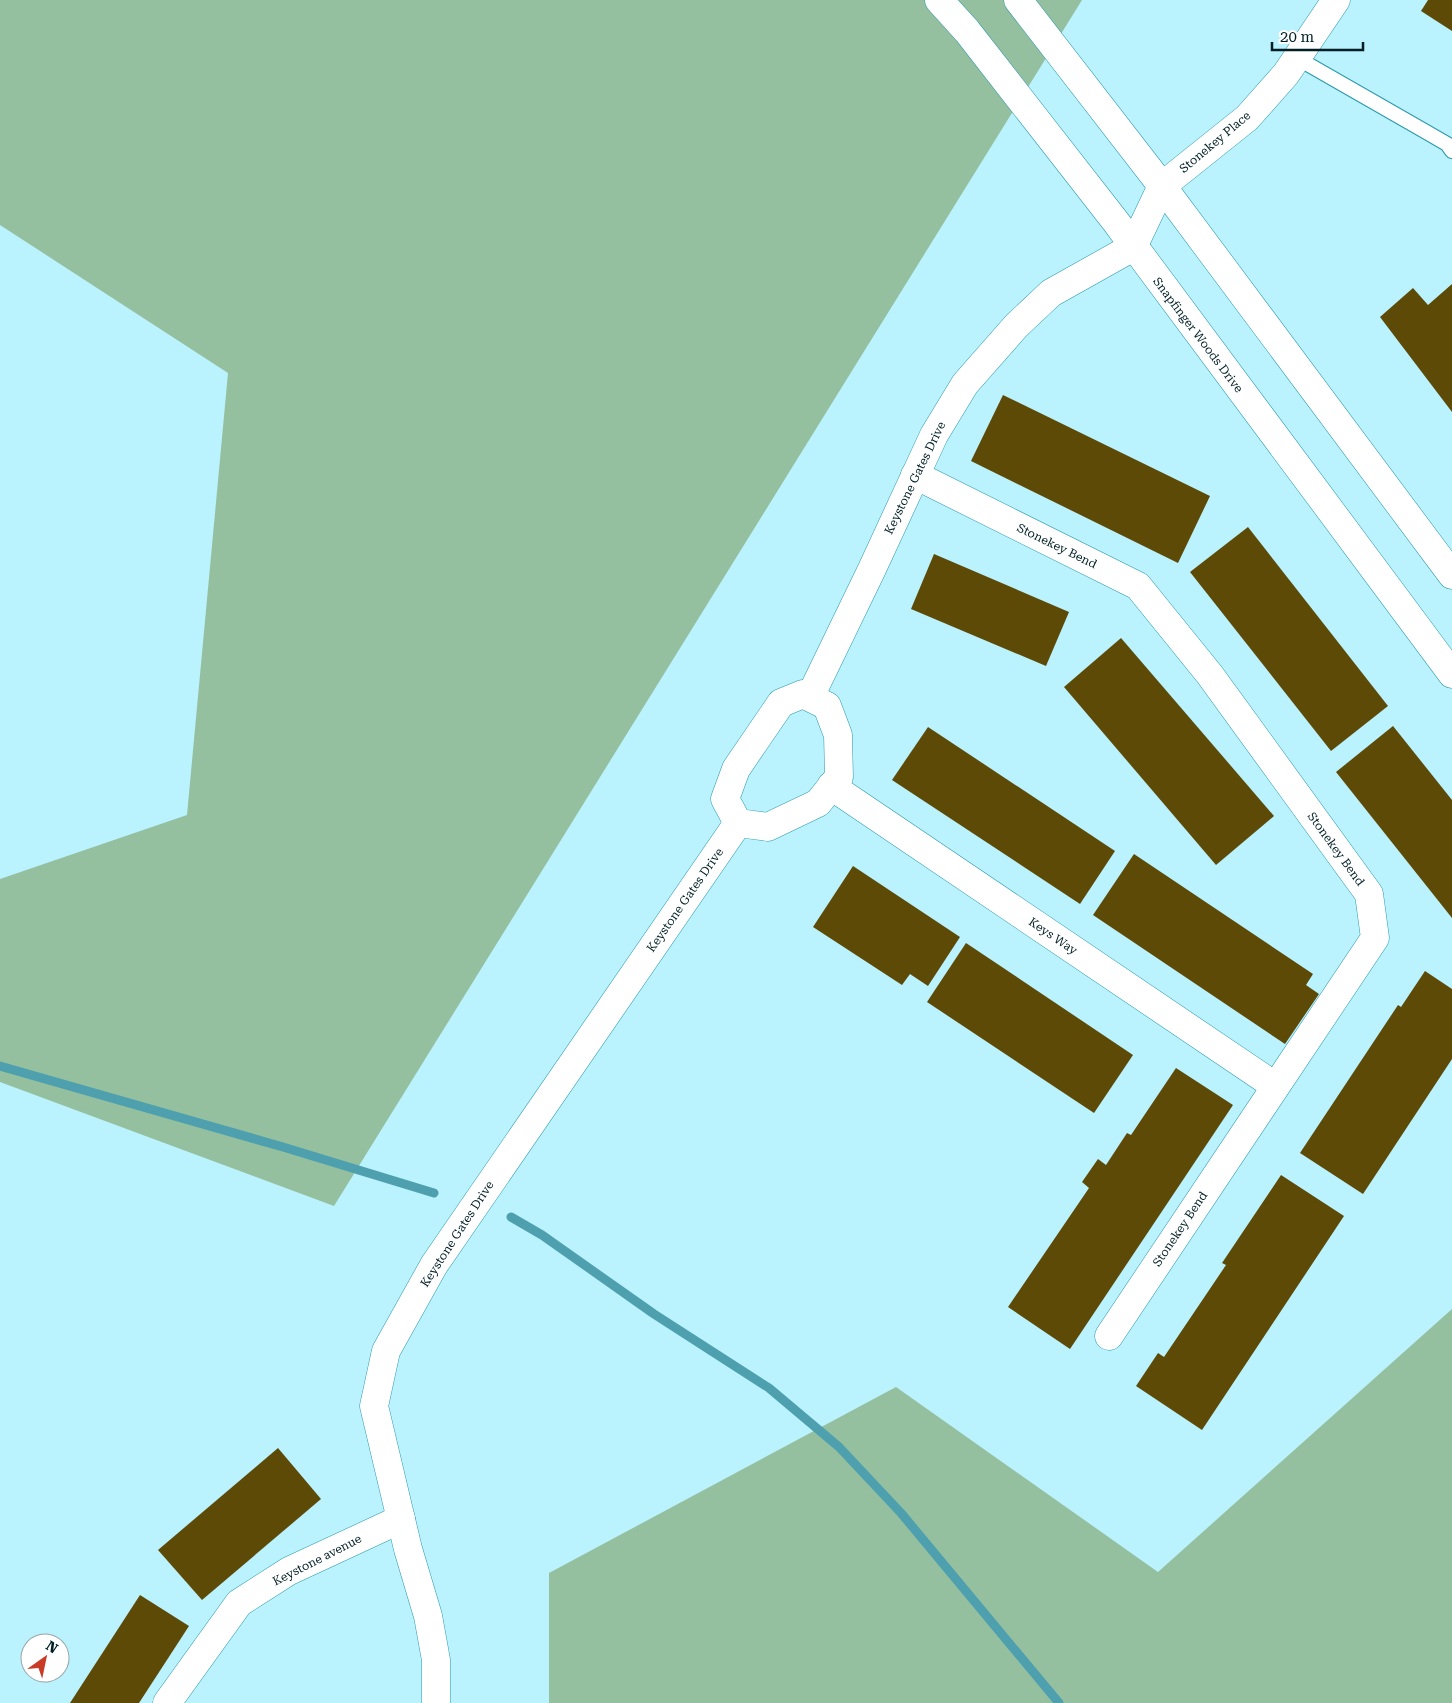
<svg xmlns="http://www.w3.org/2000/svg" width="1452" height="1703" font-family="'Roboto Serif',serif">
<rect width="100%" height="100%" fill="#baf2fe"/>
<g fill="#95c09f">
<path d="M0,0H1082L334,1206L0,1082V879L187,815L228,373L0,225Z"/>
<path d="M1452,1309V1703H549V1573L896,1387L1158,1572Z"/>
</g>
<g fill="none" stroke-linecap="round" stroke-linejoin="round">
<g stroke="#4ea0af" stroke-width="9">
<path d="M0,1066L283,1147L434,1193"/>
<path d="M511,1217L542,1235L654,1314L769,1388L839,1447L901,1513L1059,1703"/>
</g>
</g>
<g fill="#5d4a06">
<path d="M1428,0H1452V31L1421,11Z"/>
<path d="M1452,284V412L1380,317L1413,288L1428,305Z"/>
<path d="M1003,395L1210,496L1178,563L971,461Z"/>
<path d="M1248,527L1388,706L1331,751L1190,572Z"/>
<path d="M934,554L1069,612L1046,666L911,609Z"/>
<path d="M1121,638L1274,816L1216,865L1064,687Z"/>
<path d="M1393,726L1452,800V918L1336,772Z"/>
<path d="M928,727L1115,851L1080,904L892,780Z"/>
<path d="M1134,854L1313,974L1306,985L1319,994L1285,1044L1093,915Z"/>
<path d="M853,866L960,937L928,986L910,974L902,985L813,927Z"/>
<path d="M966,943L1133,1055L1094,1113L927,1002Z"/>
<path d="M1425,971L1452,989V1059L1363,1194L1300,1153L1398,1005L1401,1007Z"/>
<path d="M1176,1068L1233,1105L1070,1349L1008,1307L1089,1188L1082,1182L1098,1159L1106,1165L1127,1133L1131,1135Z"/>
<path d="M1281,1175L1344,1216L1202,1430L1136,1386L1158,1353L1164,1357L1226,1265L1222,1263Z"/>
<path d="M278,1448L321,1499L202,1600L158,1550Z"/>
<path d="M140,1595L189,1626L139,1703H70Z"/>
</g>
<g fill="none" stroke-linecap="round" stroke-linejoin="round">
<defs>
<path id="lane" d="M1297,58L1428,133L1447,144L1452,151"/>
<g id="street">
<path d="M915,475L1138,586L1210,675L1369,894L1375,938L1109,1336"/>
<path d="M803,694L827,706L838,735L839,777L818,803L768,827L738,823L725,799L736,769L781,703Z"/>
<path d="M810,697L872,569L934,435L965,384L1016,326L1051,293L1133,247L1162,186L1247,118L1286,74L1336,0"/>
<path d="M831,786L1275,1086"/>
<path d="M167,1703L239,1603L289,1571L401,1519"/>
<path d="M436,1703V1660L428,1616L408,1549L374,1406L386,1351L434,1265L738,823"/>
</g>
<g id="secondary">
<path d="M939,0L967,31L1116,222L1452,674"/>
<path d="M1018,0L1162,186L1452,575"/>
</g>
</defs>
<use href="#lane" stroke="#2a99ab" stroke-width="16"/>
<use href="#street" stroke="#2a99ab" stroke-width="29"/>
<use href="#secondary" stroke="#2a99ab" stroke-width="29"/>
<use href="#lane" stroke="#fff" stroke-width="14"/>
<use href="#street" stroke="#fff" stroke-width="28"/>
<use href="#secondary" stroke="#fff" stroke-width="28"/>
</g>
<g text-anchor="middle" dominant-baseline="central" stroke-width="5" stroke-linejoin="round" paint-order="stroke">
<g font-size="12" fill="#001f25" stroke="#fff">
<text transform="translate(1215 142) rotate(-40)">Stonekey Place</text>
<text transform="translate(1198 335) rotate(53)">Snapfinger Woods Drive</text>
<text transform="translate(915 478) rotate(-64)">Keystone Gates Drive</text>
<text transform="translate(1057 546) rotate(26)">Stonekey Bend</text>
<text transform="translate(1336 849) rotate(54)">Stonekey Bend</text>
<text transform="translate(685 900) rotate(-55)">Keystone Gates Drive</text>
<text transform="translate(1053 936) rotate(34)">Keys Way</text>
<text transform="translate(1180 1229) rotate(-56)">Stonekey Bend</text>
<text transform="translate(457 1234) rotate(-57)">Keystone Gates Drive</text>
<text transform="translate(317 1560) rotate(-27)">Keystone avenue</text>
</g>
</g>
<g transform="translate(45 1658) rotate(33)"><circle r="24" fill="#ffffff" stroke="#99a5a8"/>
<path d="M0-4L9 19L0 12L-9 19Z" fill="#c83c27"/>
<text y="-8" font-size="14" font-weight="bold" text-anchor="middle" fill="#001f25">N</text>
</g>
<path d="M1272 42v8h91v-8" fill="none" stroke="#001f25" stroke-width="2.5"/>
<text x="1280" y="42" font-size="15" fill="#001f25" stroke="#ffffff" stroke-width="4" paint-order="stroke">20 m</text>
</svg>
